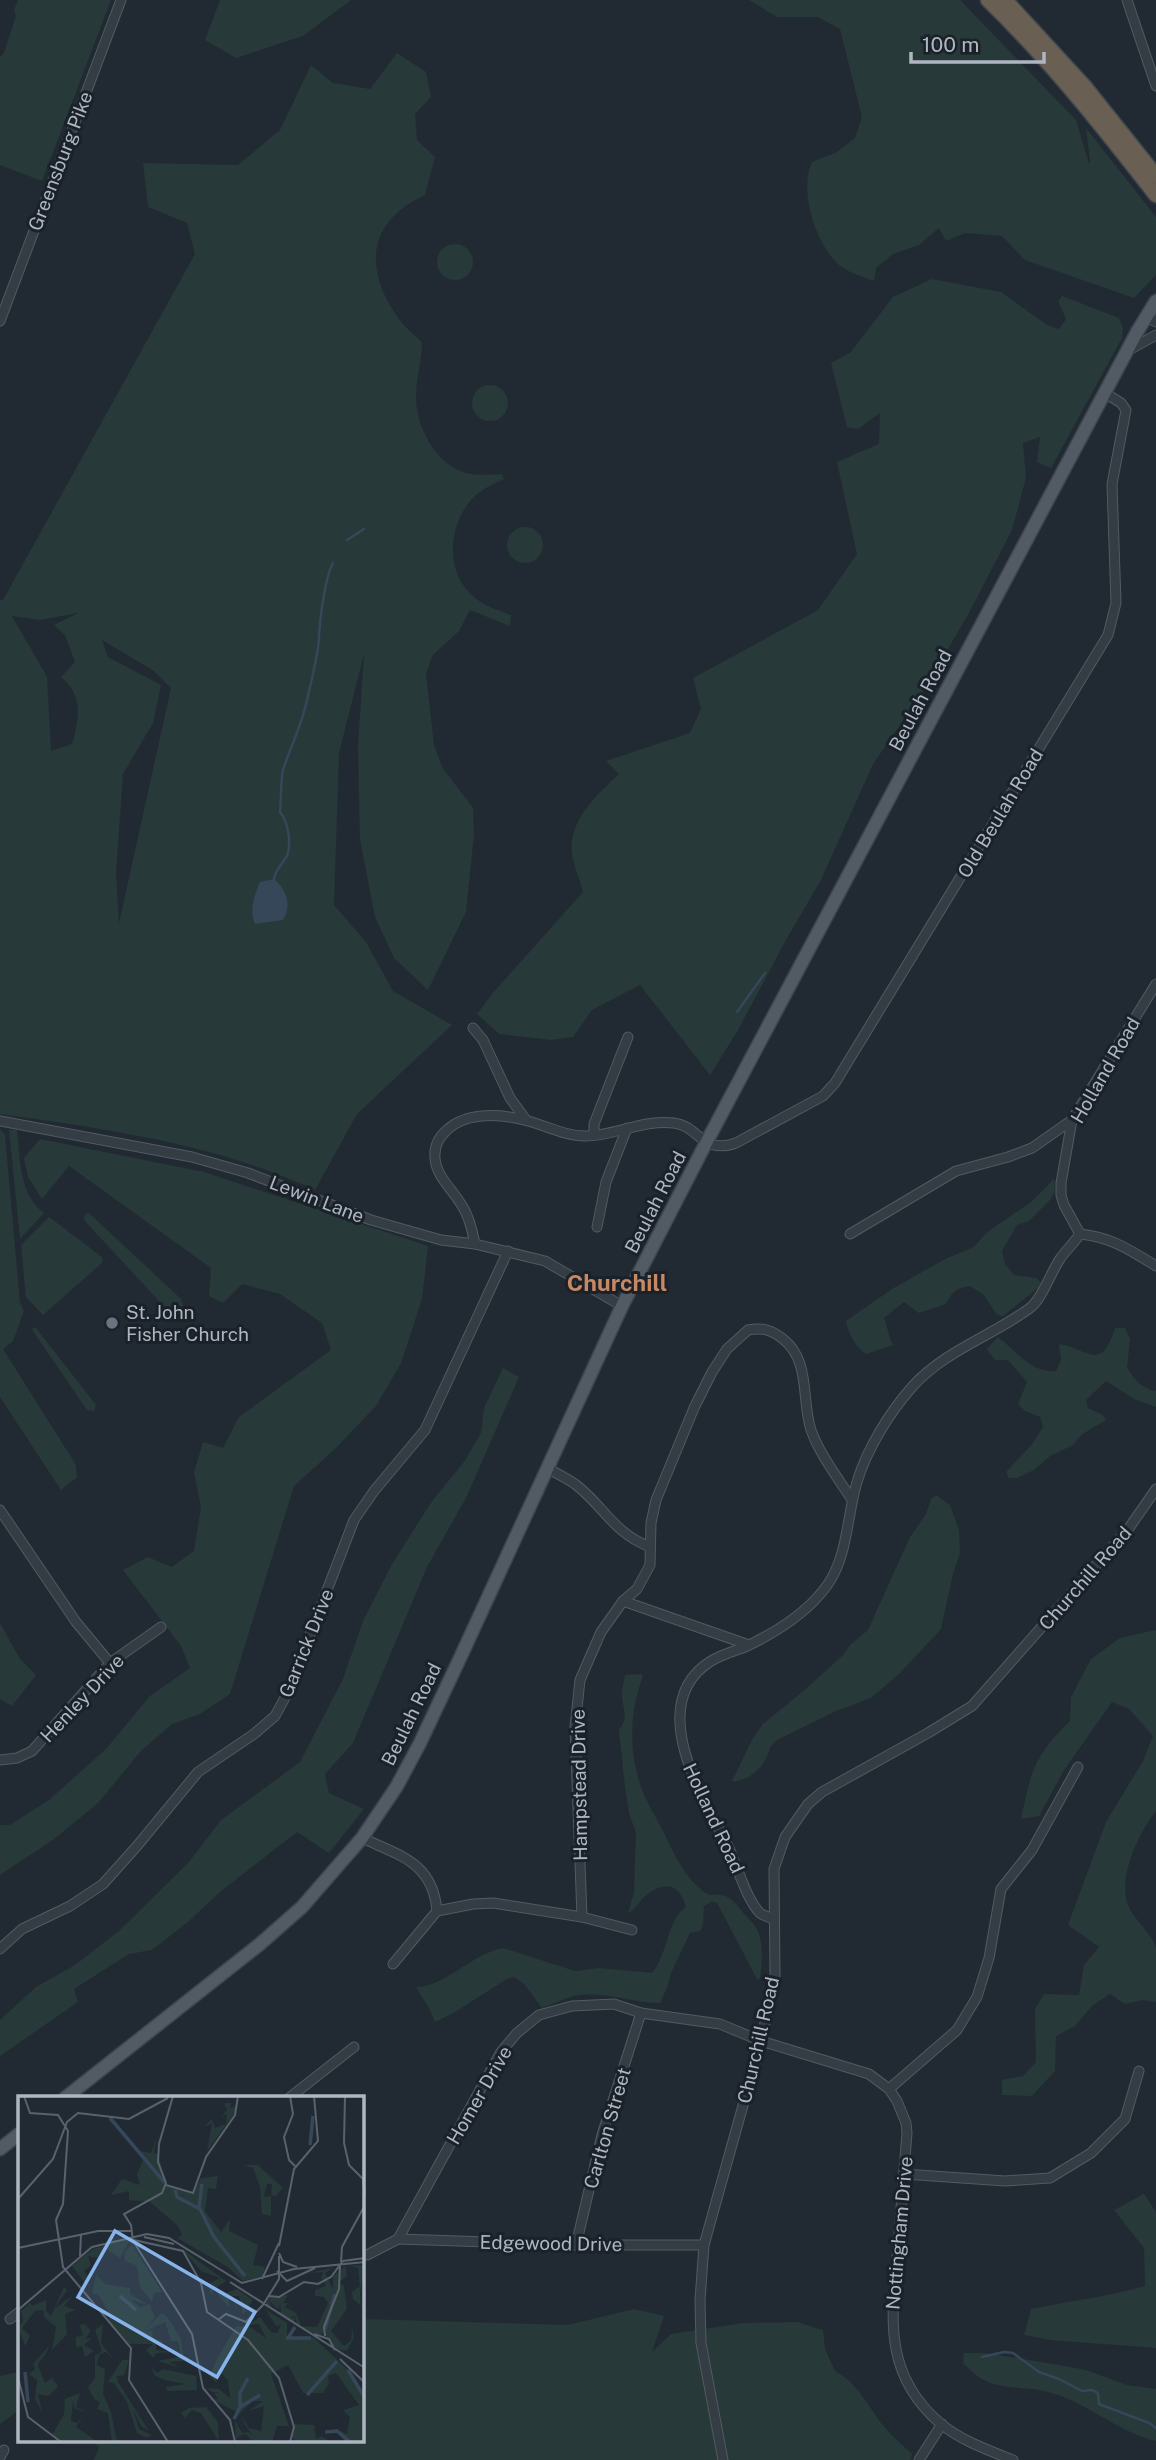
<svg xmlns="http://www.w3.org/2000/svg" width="1156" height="2460" font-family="'Public Sans',sans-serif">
<rect width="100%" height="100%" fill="#212a33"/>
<g fill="#273938" fill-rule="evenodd">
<path d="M18,0H111L42,181L0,165V57L4,53L16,16L14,10Z"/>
<path d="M220,0H350V1L303,36L236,58L205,40Z"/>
<path d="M749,0H960L1076,120L1089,164L1090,161L1086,128L1156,217V275L1134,298L1025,260L1002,236L965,233L946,241L939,228L919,245L893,254L876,268L874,281C865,277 852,274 843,268C817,250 798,191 812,162L837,152L855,138L862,117L840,29L818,17H777Z"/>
<path d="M397,53L426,72L431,97L415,114L417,140L435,157L425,195C367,222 363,269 399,319C405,327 414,335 422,342C422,361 416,378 416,397C416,424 432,457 458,470C469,476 489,475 502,474L504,479C493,484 480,490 472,499C450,523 445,566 468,591C479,604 495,609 511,615L510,626L470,610L459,631L432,656L426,674L434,745L442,767L473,808L474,834L466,912L428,990L394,958L375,917L360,839L358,746L364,654L339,753L334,905L366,942L393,991L452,1025L357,1114L315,1190C216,1144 107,1129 0,1114V600H3L195,254L187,223L148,207L143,163L238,165L280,130L311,65L333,83L370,89ZM78,613L54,625L65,635L75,662L61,677C84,696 79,718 72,744L51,751L47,677L12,616L40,620ZM102,640L154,671L171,688L119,923L116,873L123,774L153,723L161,685L108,657Z"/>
<circle cx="455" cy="262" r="18"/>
<path d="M932,279L1001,292L1047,325L1059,329L1066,319L1058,301L1062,296L1119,318L1123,328L1122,338L1051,468L1037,462L1040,437L1023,443L1026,478L1012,530L969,613L921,695L873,764L821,880L787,938L737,1032L710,1075L640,985L592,1010L573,1037L551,1040L499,1034L477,1014L492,994L583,892C580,880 574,866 572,854C568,820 597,795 619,774L606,761L690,733L701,709L693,678L818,610L857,554L837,462L879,444L880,413L858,429L847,427L831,363L850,353L893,297Z"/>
<circle cx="490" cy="403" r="18"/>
<circle cx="525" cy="545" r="18"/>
<path d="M0,1129L5,1135L20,1303L24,1311L13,1341L3,1349L76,1465L77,1477L61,1490L0,1397Z"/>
<path d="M9,1130H17C20,1159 19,1194 44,1213L20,1239Z"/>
<path d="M40,1139L204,1172L428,1246L422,1299L401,1363L376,1406L335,1449L294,1486L230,1694L200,1714L172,1724L141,1751L98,1803L53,1840L0,1875V1825H10L49,1800L106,1749L150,1696L190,1668L181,1646L123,1570L148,1557L172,1567L194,1551L201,1507L194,1472L203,1442L223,1448L239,1417L331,1350L322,1323L280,1294L242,1284L223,1303L209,1296L211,1268L69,1166L42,1199L28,1177L24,1158Z"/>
<path d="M1054,1179L1055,1191L1051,1199L1029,1221L1017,1225L1002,1251L1005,1264L1014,1275L1036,1278L1041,1282L1039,1287L1003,1316L997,1315L984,1295L970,1286C956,1288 952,1292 946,1304L919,1313L904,1302L884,1318C888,1327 888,1336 893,1345L866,1354C855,1347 848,1333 846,1321L892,1289L947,1258L974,1247L987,1232L1030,1203Z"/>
<path d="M89,1213L181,1299L183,1305C182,1311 177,1316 170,1313L84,1220L85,1214Z"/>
<path d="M49,1217L102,1257L103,1262L43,1315L26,1297L21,1245Z"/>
<path d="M33,1328H36L96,1405L94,1411L87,1410L33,1331Z"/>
<path d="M1115,1328H1125L1130,1339L1127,1368C1135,1380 1141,1388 1156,1391V1407L1134,1399L1106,1381L1086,1400L1088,1408L1103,1415L1106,1420L1081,1435L1073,1445L1050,1456L1034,1470L1017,1478H1009L1006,1472L1033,1443L1043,1427L1040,1417L1025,1411L1018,1404L1027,1382L1008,1360H995L987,1349L998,1337C1018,1352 1030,1373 1056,1371L1061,1360L1059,1344C1089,1349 1101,1373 1115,1328Z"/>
<path d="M503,1368L519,1377L467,1496L427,1567L353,1743L325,1774L329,1793L364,1809L329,1853L297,1832L220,1892L189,1921L152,1950L129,1954L74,1989L78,2002L0,2056V2020L36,1987L75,1965L119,1931L189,1862L221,1820L300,1762L343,1679L363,1621L392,1564L432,1501L464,1462L481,1433L484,1408Z"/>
<path d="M936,1495L950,1505L959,1530L960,1553L953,1574L941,1629L900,1673L871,1698L836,1711L777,1740L770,1747C768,1763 749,1783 732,1781L753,1738L763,1724L808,1687L842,1656L851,1644L868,1630L910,1537L926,1514L931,1499Z"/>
<path d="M0,1623L20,1659L36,1675L12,1706L0,1699Z"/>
<path d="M1156,1630V1811C1139,1832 1116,1880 1129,1907C1135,1921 1152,1933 1156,1948C1156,1961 1156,1987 1156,2002L1143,2000L1125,2004L1110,1994L1092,2006L1075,2026L1056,2036L1055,2071L1032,2096L1002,2095V2080L1023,2076L1036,2062L1035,2009L1044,1994L1079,1995L1084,1965L1099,1947L1068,1925L1106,1822L1143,1761L1153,1736L1129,1709L1112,1702L1064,1770L1039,1816L1021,1819C1031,1771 1034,1756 1070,1721L1071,1697L1091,1659L1120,1638Z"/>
<path d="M641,1674L643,1676C628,1715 628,1762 647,1801C653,1813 659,1823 665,1835C675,1856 687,1882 709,1895C729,1892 734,1901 745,1915C752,1922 758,1928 760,1938C763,1951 762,1965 760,1978L757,1979L717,1903L712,1901L704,1906L703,1924L700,1931L690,1933L671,1973L667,1988L660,2003C632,2003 602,1990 574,1996C563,1999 553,2004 542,2008L524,1984L514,1977L507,1979L455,2012L435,2022L430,2010L416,1987C445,1987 469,1955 503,1948L575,1971L599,1968L652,1973C669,1952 666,1921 686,1907C679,1882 663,1881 644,1897C638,1903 636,1909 628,1913L634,1892L636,1833L629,1813L625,1787L619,1730C630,1716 622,1709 622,1694C622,1688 624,1681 625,1675Z"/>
<path d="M1144,2194L1156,2212V2348L1050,2340L1024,2335L1031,2309C1069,2301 1108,2297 1145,2286L1144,2248L1114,2210Z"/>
<path d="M634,2309L664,2316L652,2352L671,2334L743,2323L797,2322L823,2330L825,2349L835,2371C859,2383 870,2411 887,2430C895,2439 904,2446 912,2454L910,2460H94L99,2447L92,2441H362V2319L568,2325Z"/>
<path d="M964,2353H985L1060,2365L1086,2370L1127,2385L1156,2389V2441C1117,2432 1087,2402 1048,2392C1026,2386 1000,2390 980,2378C974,2374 969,2368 963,2364Z"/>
<path d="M19,2372V2410L0,2424V2376Z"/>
</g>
<path fill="#364759" d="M274,879C287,890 292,905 283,920L255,924C249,910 254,896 260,882Z"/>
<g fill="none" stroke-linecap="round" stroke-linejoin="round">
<g stroke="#364759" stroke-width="2.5">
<path d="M347,540L364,529"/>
<path d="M274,879C275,869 285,862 288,853C291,840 288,822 280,812C281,803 281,775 283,770C290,748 301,727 306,704C310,687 319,652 319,636C320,619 325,577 333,563"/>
<path d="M737,1012L765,973"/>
<path d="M982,2357L1004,2352L1013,2353L1039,2372L1059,2379L1082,2391L1092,2390L1098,2393L1099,2404L1149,2423L1156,2428"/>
</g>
<defs>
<g id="minor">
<path d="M1127,0L1156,86"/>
<path d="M1147,317L1156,322"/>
<path d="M0,321L121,0"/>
<path d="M1129,350L1156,335"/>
<path d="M473,1028L483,1040L510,1098L526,1120"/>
<path d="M0,1121L192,1157L248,1173L371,1220L441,1240L475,1244L545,1261L622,1306"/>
<path d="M594,1135V1124L628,1037"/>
<path d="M597,1227L606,1182L627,1128"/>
<path d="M850,1234L956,1171L1008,1157L1032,1148L1072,1120"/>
<path d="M1080,1234C1111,1237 1130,1250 1156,1266"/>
<path d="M475,1244C472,1230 469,1216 461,1204C452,1189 436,1176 435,1158C434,1147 439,1137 447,1130C467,1111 503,1114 528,1121C547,1126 565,1136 585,1136C614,1136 644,1119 674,1123C699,1126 702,1155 736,1143L823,1096L835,1083L1108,635L1116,603L1112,484L1126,410L1121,403L1105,393"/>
<path d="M547,1468C556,1473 566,1478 575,1484C604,1506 612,1532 650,1547"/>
<path d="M0,1510L76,1622L110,1663"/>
<path d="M623,1601L749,1645"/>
<path d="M0,1760L17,1758L32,1751L110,1663L161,1627"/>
<path d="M362,1838C401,1856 433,1863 437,1911L473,1904L493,1903L582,1917L632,1930"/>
<path d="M582,1917L575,1727L580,1680L601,1632L623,1601L637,1589L650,1565L651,1523L656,1500L694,1408L712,1372L727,1349L748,1330C762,1327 772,1330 783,1339C811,1361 801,1399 811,1430C820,1455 838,1478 852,1500"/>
<path d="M774,1919C769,1917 763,1916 760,1913C746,1899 737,1865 728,1846C702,1797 644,1703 711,1661C721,1655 734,1651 745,1647C777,1632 808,1613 828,1584C848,1555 847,1515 857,1482C867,1449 889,1413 912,1387C944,1351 992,1336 1030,1308C1042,1299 1051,1272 1060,1259C1066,1250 1074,1243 1080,1234L1064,1205L1061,1195V1183L1072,1120L1156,984"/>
<path d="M0,1949L22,1929L70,1906L103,1884L137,1846L198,1772L254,1734L275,1716L288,1692L354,1520L374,1491L425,1430L508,1251"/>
<path d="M393,1964L437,1911"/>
<path d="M889,2089L957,2030L977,1997L989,1958L1001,1889L1032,1850L1078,1767"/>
<path d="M289,2098L354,2047"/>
<path d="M904,2174L1005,2181L1050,2178L1091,2153L1125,2119L1139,2071"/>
<path d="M398,2239L576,2245H704"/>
<path d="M576,2245L602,2135L641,2013"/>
<path d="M362,2255H367L398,2239L501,2052L517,2033L539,2015L572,2006L614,2004L641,2013L720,2024L761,2041L869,2074L889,2089L897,2101L906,2123L907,2133C904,2171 901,2208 898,2246C892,2314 881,2373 941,2424C962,2441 988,2450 1013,2460"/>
<path d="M10,2319L19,2312"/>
<path d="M0,2457L4,2450"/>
<path d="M723,2460L701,2343L700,2300L704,2245L761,2041L775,1977L774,1869L785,1837L808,1804L822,1792L928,1733L972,1706L1129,1528L1156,1489"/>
<path d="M919,2460L942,2424"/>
</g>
<g id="major">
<path d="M65,2098L260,1944L302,1907L362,1838L397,1786L420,1743L461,1656L622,1306L706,1143L1137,332L1156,301"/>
<path d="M0,2149L19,2134"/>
</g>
<g id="highway">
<path d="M988,0C1050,60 1103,127 1156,195"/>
<path d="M1005,0L1085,87L1156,176"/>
</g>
</defs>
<use href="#minor" stroke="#525a62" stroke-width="11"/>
<use href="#major" stroke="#3e454e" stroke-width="15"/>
<use href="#highway" stroke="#3f474f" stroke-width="17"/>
<use href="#minor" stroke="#343c44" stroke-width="9"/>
<use href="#major" stroke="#525b64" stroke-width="12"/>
<use href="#highway" stroke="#695f52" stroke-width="14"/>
</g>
<circle fill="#6b7280" stroke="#1a2129" stroke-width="2.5" cx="112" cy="1323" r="7"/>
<g text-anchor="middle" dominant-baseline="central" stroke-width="6" stroke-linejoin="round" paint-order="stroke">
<g font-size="19" fill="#aeb7c1" stroke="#1a2129">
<text transform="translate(60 161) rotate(-69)">Greensburg Pike</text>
<text transform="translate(920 700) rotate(-62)">Beulah Road</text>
<text transform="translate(1000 813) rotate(-59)">Old Beulah Road</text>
<text transform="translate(1105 1070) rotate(-60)">Holland Road</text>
<text transform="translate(317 1199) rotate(21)">Lewin Lane</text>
<text transform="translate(655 1202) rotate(-63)">Beulah Road</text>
<text transform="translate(1085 1578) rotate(-49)">Churchill Road</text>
<text transform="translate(306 1643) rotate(-68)">Garrick Drive</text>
<text transform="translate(82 1698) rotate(-47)">Henley Drive</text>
<text transform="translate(411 1714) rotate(-64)">Beulah Road</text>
<text transform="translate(579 1785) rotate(-91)">Hampstead Drive</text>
<text transform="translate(714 1818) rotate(65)">Holland Road</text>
<text transform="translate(758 2040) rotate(-77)">Churchill Road</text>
<text transform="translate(479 2095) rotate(-60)">Homer Drive</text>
<text transform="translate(607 2128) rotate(-74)">Carlton Street</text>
<text transform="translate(899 2233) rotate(-85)">Nottingham Drive</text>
<text transform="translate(551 2243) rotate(1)">Edgewood Drive</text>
</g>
<g font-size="19" fill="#aeb7c1" stroke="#1a2129" text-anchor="start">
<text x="126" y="1312">St. John<tspan x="126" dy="22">Fisher Church</tspan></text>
</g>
<g font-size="23" font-weight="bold" fill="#c78964" stroke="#1a2129">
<text x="617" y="1282">Churchill</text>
</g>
</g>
<g transform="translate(18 2096)">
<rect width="346" height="346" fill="#212a33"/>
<path d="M206,7H213L212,12L218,10L215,19L189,55L194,27L186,31L194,23L197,32L208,28L209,18L203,21L209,14ZM138,43L136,57L140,58L149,90L174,98L183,82L200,80L198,93L190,92L187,115L203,136L212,123L211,135L240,149L235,169L247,171L245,180L225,185L210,171L159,142L164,139L160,130L132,106L111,104V95L93,99L104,83L122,89L119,78L127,60L116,54L133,57ZM226,69H240L265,92L258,100L253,99L254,88H249L246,101L253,100V120L244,118L242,91L235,72ZM113,142L102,162L89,154L78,162L70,160L73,169L66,175L71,181L69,190L54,170L75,153ZM114,148L144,196L136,197L134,206L122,191L119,170L107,165L106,157ZM164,153L208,185L199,191L203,199L219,193L235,204L225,219L221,200H211V212L195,192L194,200L190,188L202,182L183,175ZM346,169L342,198L343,210L335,203L334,196L342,190L340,172L331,170ZM327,170L329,180L321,186L326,190L329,213L313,235L326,250L333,244L334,232L336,241L329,255L318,253L306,237L316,210L304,239L291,236L279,229L277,220L271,221L277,222L276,227L258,215L263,216L262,207L261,214L251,205L254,213L247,208L252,201L270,199L265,207H270L267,211L278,217L283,230L299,231L310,207L306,201L297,200V194L308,190L303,181L305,176L290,177L315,172L307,177L315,193V180ZM78,179L87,188L112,192V198L130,209L113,204L122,211L132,208L137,222L124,236L144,217L150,222L163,243L166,265L151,266L163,272L140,265L163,260L160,245H153L147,226L128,235L140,233L134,235L135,242L146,246H138V254L157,256L139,257L135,262L128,254L135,248H111L89,223L93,220L80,198H74ZM46,191L49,194L36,213L54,200L46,210L57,214L47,218L49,238L34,254L38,231L27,222L25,214L17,215L4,232L12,240L7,250L0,231L5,226L3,215L12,207L14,210L28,204V215L33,220ZM248,214L269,227V242H296L331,275L346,300V346H328L319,337L306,336L318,333L329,338L332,321L325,314L341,309L318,277L310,280L311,287L305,297H285L270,269L253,278L271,330H259L254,346H235L228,338L221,340L225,346L220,340L218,346L217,324L224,337L230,336L234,339L226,327L224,320L231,332L243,335L246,310L230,315L245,305H235L216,323L219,316L195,304L200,303L196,297L202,296H194L188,292L201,293L212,302L210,285L202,275L197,278L199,287L192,281L197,267L218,230L232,231L248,242L241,228L230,229L242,221L253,236L259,237L263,229L258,230ZM67,228L73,235L67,243L74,242L66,249L76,255L67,261L64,250L58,251V241L65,239L61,229ZM85,228L83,247L97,265L88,256L81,259L79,269L87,273L85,298L93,316L99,346H94L90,317L79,313L82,306L76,303L70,291L77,282V260L84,255L77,234ZM32,249L27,259L21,266L20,270L27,287L34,282L40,290L31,300L20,298L24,316L17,303L19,284L11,278L17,273L15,268ZM104,264H111L106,279L99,280L100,286L131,335L123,330L115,313L121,333L134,339L129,342L119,337L109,306L96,287L90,286ZM134,271L139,277L145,273L178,280L179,294L149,295L148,291L167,288L146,284L136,279ZM62,297L58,311L68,316L57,313L55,305L53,325L59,327L65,319L58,331L80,346H44L34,339L46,318L47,303ZM188,311L200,326L201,346L183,317L174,314L167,322L163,317L171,312ZM277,328L296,329L298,343L303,340L313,346H280L274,342Z" fill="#273938"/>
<path fill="none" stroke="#364759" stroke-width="3.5" d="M92,22L147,87M292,49L295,20M157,94L159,101L182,113L196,141L227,180M181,111L184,88M102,200L118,214M277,231L270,242H293M307,233L317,198M330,274L347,302M7,276L10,306M289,299L319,265M222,310V297L230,282M216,323L222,311L242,299M307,336L319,335L332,346"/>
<path fill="none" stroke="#59626c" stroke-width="2" d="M6,0L12,17L40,19L50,35L45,108L38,124L45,171L113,252L111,284L150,346M155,0L141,48L140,66L148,87L144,97L106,118L113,129L115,145L174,238L185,292L212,324L217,346M272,0L275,18L266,41L271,64L277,70M327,0L326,47L331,69L345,83L347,98M148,89L175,97L188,61L217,19L220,0M0,103L35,63L49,26L60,17L111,23L150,2M126,141L156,148M116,144L165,155L183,187L189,216L230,244L261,282L276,331L272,346M261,150L276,73L300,45L296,0M0,152L80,135H113M261,157L265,166L279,171M62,160L63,138M323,166L324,151L347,109M259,175L269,185L297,172M244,183L261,147M212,186L347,272M251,200L261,201L286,186L300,188L313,181L325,165L347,162M245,209L261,183V160M0,214L74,151L129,138L151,142L224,187L276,173L347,166M200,224L208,218L228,226L245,209M296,238L311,243L317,254M307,240L306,231L321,193L322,169M322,263L347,287M0,281L10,321L43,346"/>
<path fill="#88b4ec" fill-opacity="0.15" stroke="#88b4ec" stroke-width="3.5" d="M97,135L237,216L199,281L60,201Z"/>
<rect width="346" height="346" fill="none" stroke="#aeb7c1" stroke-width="3.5"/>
</g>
<path d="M911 52v10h133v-10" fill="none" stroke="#aeb7c1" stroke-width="3.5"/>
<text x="922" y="52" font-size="21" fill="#aeb7c1" stroke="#1a2129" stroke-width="5" paint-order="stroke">100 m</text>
</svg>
